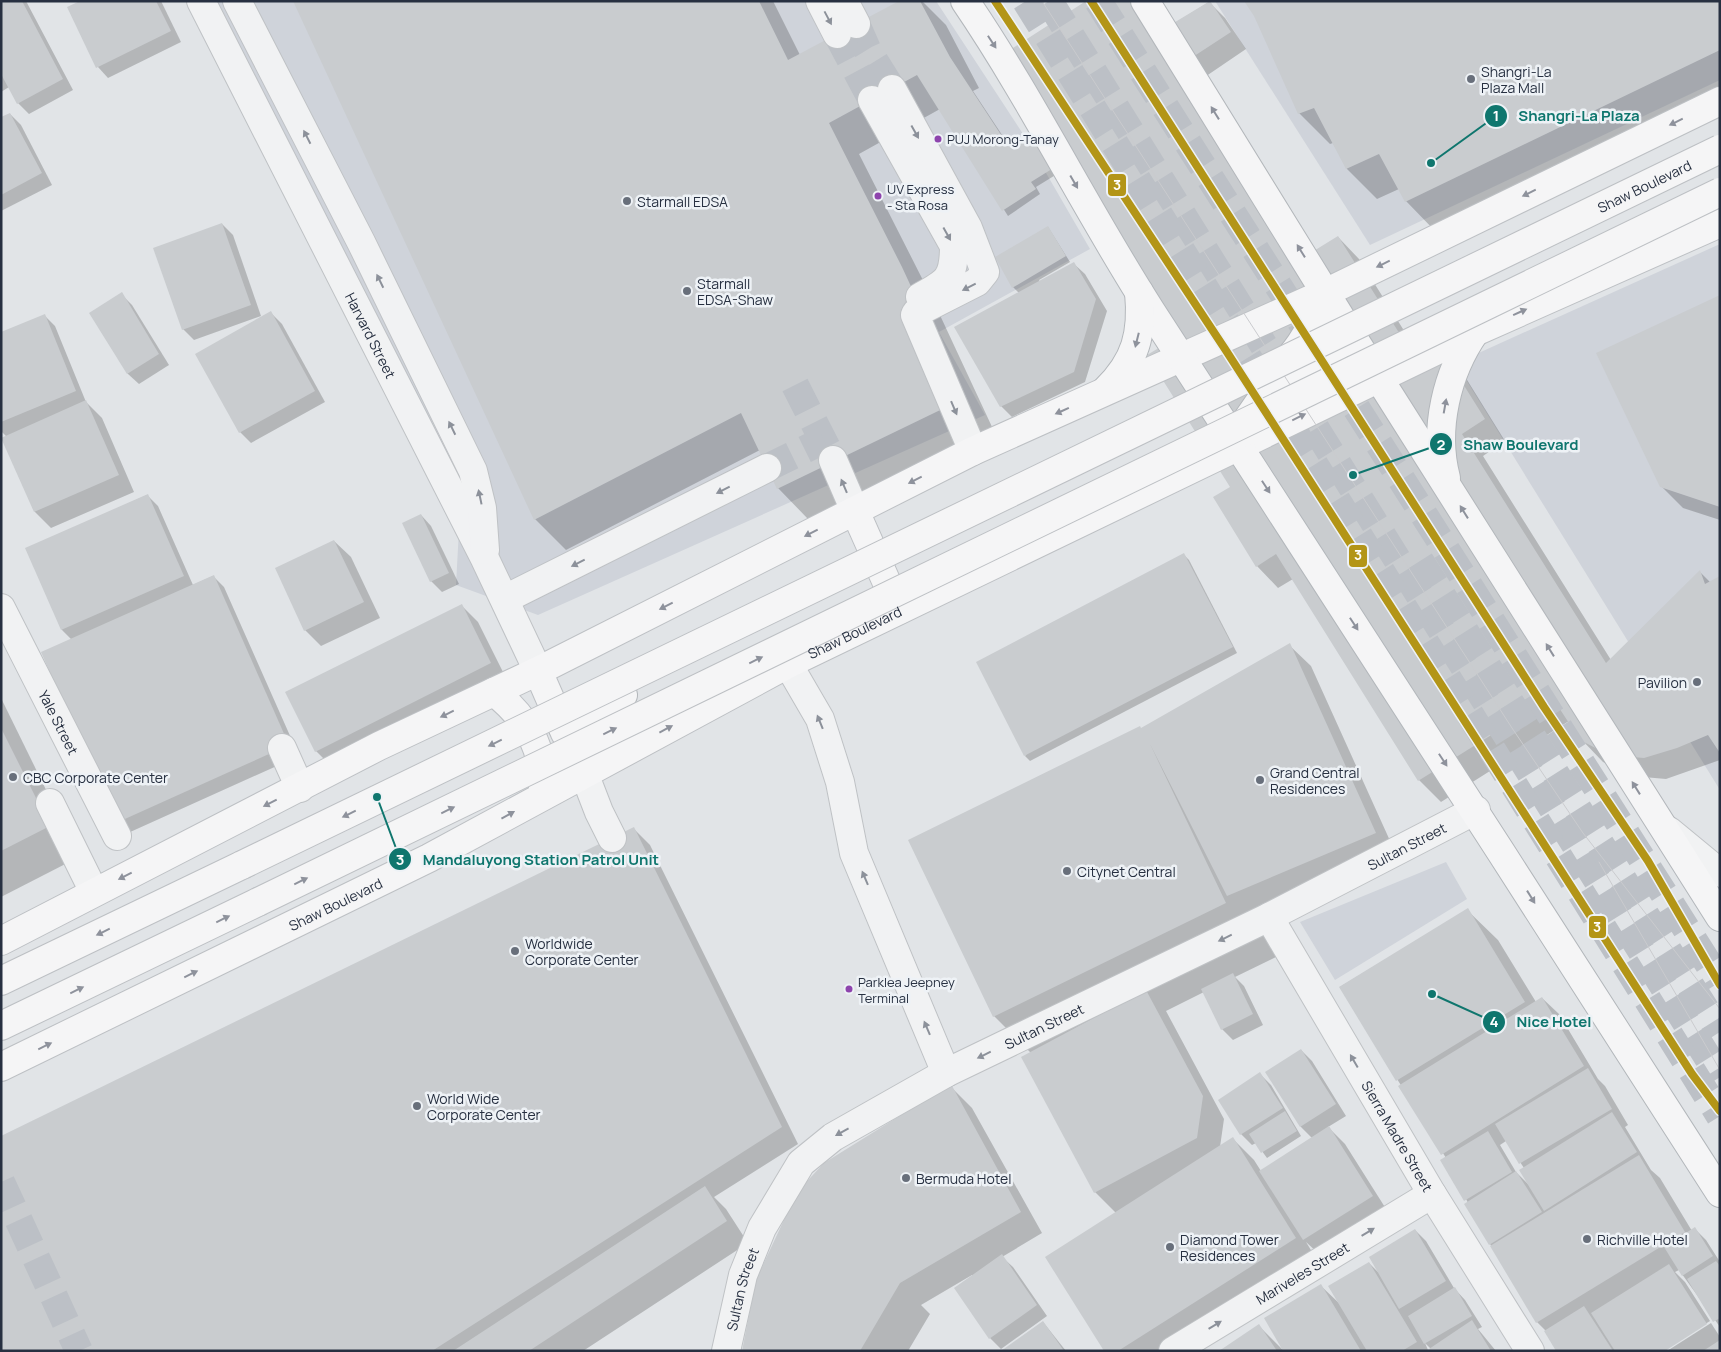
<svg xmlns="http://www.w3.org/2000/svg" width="1721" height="1352" font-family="Manrope,sans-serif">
<rect width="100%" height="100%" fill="#e1e4e7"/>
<g fill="#cfd3da">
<path d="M217,1H936L1027,140L1090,249L939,332L985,415L538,615L456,585L461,492Z"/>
<path d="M1215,1H1720V80L1370,245Z"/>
<path d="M1720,244V790L1460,370L1472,356Z"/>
<path d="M1446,862L1467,899L1335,980L1300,922Z"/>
</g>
<g fill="#0003" fill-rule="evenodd">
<path d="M1,1H26L73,90L29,114L18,103L9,87L1,92Z"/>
<path d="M83,1H161L181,42L108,78L98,67Z"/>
<path d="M294,1H773L800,55L902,1H922L946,25L979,88L973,91L1010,147L1048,123L1162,31L1209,2L1225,18L1246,49L1196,83L1309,256L1338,237L1359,259L1425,364L1464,375L1505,441L1483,456L1611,660L1700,572L1711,583L1720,577V760L1666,779L1632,776L1603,762L1581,739L1569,721L1441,802L1419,780L1293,579L1278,588L1257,566L1184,334L1075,163L1036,187L1040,194L1008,216L940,109L859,154L932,298L993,429L808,519L778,488L760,450L566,550L535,519Z"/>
<path d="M1720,1V95L1436,232L1406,201L1399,189L1377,199L1347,169L1333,143L1330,144L1299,113L1255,15Z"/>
<path d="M10,114L21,125L52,185L1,211V119Z"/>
<path d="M222,224L233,235L261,316L194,340L183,329Z"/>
<path d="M1048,227L1070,262L1039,280L1040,282L1074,264L1085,274L1107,311L1085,382L1012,417L1001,406L1019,293L1013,287Z"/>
<path d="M121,294L132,305L169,365L139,384L128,374L91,313Z"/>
<path d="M1720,296V520L1683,508L1661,486Z"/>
<path d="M271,313L282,324L325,402L251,443L240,432L197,355Z"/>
<path d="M45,316L55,326L86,402L102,418L134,492L51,528L35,512L3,439L7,437L1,431V333Z"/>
<path d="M147,495L158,506L193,585L213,576L224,587L299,756L128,833L118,822L72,640L62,630L27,549Z"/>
<path d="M421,515L431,526L459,584L442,592L431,581Z"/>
<path d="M334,541L351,557L380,618L321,646L305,630Z"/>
<path d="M1184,555L1189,560L1237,653L1030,761L1025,756Z"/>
<path d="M461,605L478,622L507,680L332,767L316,751Z"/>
<path d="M1289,645L1311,666L1396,854L1257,913L1278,956L1235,977L1244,986L1263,1025L1233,1040L1222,1029L1204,992L1166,1011L1224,1119L1220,1147L1233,1139L1254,1160L1261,1171L1312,1138L1301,1127L1267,1072L1301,1050L1312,1061L1346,1116L1328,1127L1345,1144L1388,1212L1320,1255L1306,1242L1317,1260L1173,1351H1105L1116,1213L1095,1192L1031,1053L994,1016L1142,729Z"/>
<path d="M1,698L79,857L1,897Z"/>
<path d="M634,829L650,845L798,1144L714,1197L726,1209L748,1243L583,1351H1Z"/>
<path d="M1467,910L1498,940L1536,1002L1542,998L1559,1014L1598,1079L1605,1086L1628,1125L1625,1127L1651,1170L1660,1178L1692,1231L1695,1229L1706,1240L1720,1262V1327L1679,1270L1675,1272L1685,1282L1710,1321L1662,1351H1558L1546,1331L1537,1322L1466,1204L1468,1203L1446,1158L1340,987ZM1506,1141L1524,1168L1530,1186L1516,1172L1500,1145Z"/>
<path d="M1260,1074L1271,1085L1301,1136L1267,1158L1256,1143L1252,1145L1241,1134L1220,1100Z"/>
<path d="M950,1086L972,1108L1042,1233L1002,1257L1013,1267L1047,1316L1001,1349L990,1338L972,1275L921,1305L930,1314L908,1351H743Z"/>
<path d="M1415,1230L1426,1241L1454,1288L1465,1300L1482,1327L1478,1329L1496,1351H1221L1259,1326L1282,1349L1321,1286L1340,1304L1369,1263L1378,1272ZM1425,1343L1431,1349L1428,1350Z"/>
<path d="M1043,1322L1066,1351H1003Z"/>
<path d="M1711,1323L1720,1337V1351H1667Z"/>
</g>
<g fill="#c9cccf">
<path d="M1,1H22L63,79L17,104L1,74Z"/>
<path d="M80,1H156L171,31L96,68L67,7Z"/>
<path d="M293,1H759L788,60L899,1H920L950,57L1009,147L1048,122L1005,53L1086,1H1136L1157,33L1210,1L1231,32L1179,66L1304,257L1338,236L1420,366L1443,352L1485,419L1462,434L1606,663L1700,570L1705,584L1720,576V753L1708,735L1677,748L1644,758L1609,755L1580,740L1552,697L1418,781L1276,554L1256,567L1213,497L1230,487L1147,355L1182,334L1071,157L1031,182L1036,189L1002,211L917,75L829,123L902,267L963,399L777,489L741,413L534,520Z"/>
<path d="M1244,1H1720V50L1405,202L1379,154L1346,169L1314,108L1298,114L1254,16Z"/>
<path d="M10,113L42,173L1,195V117Z"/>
<path d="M222,223L251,305L182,330L153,248Z"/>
<path d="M1048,226L1066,256L1012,288L995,257Z"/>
<path d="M1074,262L1096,299L1074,372L1000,407L954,327Z"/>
<path d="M122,292L159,354L127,374L89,313Z"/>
<path d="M1720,295V507L1660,487L1596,353Z"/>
<path d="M271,311L315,391L239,433L195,354Z"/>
<path d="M45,314L76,391L1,422V332Z"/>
<path d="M86,400L119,475L34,512L1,438Z"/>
<path d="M148,494L184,576L61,630L25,548Z"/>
<path d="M421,514L449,573L430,582L402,523Z"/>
<path d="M334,540L364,602L304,631L275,568Z"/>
<path d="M1184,553L1233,647L1024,756L976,662Z"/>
<path d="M214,575L289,745L116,823L41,652Z"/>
<path d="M462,604L491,663L315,752L285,692Z"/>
<path d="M1290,643L1376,833L1227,896L1150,744L1226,903L993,1017L908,840L1140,726L1141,728Z"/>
<path d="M1,728L50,826L1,851Z"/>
<path d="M634,827L782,1127L432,1351H1V1136Z"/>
<path d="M1468,908L1525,1002L1396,1081L1339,987Z"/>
<path d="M1233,973L1253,1014L1221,1030L1201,989Z"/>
<path d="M1146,990L1203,1096L1197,1138L1094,1193L1021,1057Z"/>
<path d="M1542,997L1584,1066L1441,1155L1398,1086Z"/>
<path d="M1301,1049L1336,1104L1300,1127L1265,1072Z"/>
<path d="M1588,1068L1612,1109L1519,1164L1495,1124Z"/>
<path d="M1260,1072L1283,1108L1240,1135L1218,1100Z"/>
<path d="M951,1084L1021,1212L900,1283L860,1351H742L756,1280L797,1192L824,1163Z"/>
<path d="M1285,1111L1297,1131L1261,1153L1249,1134Z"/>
<path d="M1612,1112L1637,1152L1544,1211L1519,1170Z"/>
<path d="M1329,1126L1373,1196L1303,1240L1259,1171Z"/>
<path d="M1488,1131L1512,1172L1464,1201L1440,1160Z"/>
<path d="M1233,1137L1296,1238L1118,1351H1104L1045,1257Z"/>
<path d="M1639,1155L1685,1232L1536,1323L1490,1246Z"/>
<path d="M1516,1171L1542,1212L1489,1245L1464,1204Z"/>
<path d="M705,1186L727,1221L529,1351H453Z"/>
<path d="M1695,1227L1713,1256L1682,1276L1664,1247Z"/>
<path d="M1415,1229L1446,1281L1399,1309L1369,1257Z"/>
<path d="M1002,1254L1037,1305L989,1339L954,1288Z"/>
<path d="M1716,1261L1720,1266V1318L1713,1322L1687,1279Z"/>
<path d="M1369,1262L1417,1342L1402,1351H1367L1328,1286Z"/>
<path d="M1669,1264L1707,1324L1665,1351H1615L1591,1313Z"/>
<path d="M1321,1284L1361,1351H1283L1264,1318Z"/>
<path d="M1455,1287L1472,1316L1424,1344L1408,1316Z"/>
<path d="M1584,1306L1613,1351H1556L1544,1331Z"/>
<path d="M1472,1320L1491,1351H1426Z"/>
<path d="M1043,1321L1064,1351H1001Z"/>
<path d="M1259,1324L1277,1351H1219Z"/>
<path d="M1720,1340V1351H1703Z"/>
</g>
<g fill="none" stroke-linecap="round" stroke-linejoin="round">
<g stroke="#bcc0c6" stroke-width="28" stroke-dasharray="28 14" stroke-linecap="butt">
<path d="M1049,1L1720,1077"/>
<path d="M856,24L867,49L892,89"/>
<path d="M837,34L872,100"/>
<path d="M795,385L833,460"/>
<path d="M767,468L824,440"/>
<path d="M1420,561L1720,1032"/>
<path d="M1,1182L79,1351"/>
</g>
<g stroke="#bcc0c6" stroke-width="28" stroke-dasharray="28 14" stroke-linecap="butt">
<path d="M1026,1L1720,1116"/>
<path d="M1098,1L1305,328"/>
<path d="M1334,373L1720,982"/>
</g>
<defs>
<g id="minor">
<path id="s1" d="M201,1L485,559L538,671"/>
<path d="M237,1L361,242L473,471L482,508L485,550"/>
<path d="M820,1L837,34"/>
<path d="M844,1L856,24"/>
<path d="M892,89L968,228L985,272L977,282L916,313L915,315L973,451"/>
<path d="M872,100L954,246C954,279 947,282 920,297"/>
<path d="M833,460L855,511"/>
<path d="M505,599L767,468"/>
<path id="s2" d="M1,608L117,836"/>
<path d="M788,664L820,719L840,782L854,853L946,1073"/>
<path d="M282,748L300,788"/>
<path d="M584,773L599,812L612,838"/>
<path d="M50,803L94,892"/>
<path d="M1669,831L1720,873"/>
<path id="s3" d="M1269,917L1432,1194L1530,1351"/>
<path id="s4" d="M726,1351L743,1275L762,1228L801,1163L833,1137L946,1073L1269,917L1476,810"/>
<path id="s5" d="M1173,1351L1432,1194"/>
</g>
<g id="major">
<path d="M855,511L899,610"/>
<path d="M538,671L565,733"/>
<path d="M494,692C524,715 544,747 543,787"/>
<path d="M1,941L379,746L538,671L973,451L1327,292L1720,101"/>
<path d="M1,981L242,865"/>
<path d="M1,1026L258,902"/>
<path id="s6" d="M1,1067L429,858L788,664L1475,332L1720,223"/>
</g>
<g id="highway">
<path d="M965,1C1033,101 1086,210 1151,311C1340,605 1532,898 1720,1193"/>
<path d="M1145,1L1352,336L1720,917"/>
<path d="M1284,363C1305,344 1315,317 1327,292"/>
<path d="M1106,390C1136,361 1143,333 1139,292"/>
<path d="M1243,433L1247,420L1265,394L1350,338"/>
<path d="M1446,478C1433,429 1447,372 1475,332"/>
<path d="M562,726L623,695"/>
</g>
</defs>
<use href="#minor" stroke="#bfc2c5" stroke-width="30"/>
<use href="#major" stroke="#bdc0c4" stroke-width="30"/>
<use href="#highway" stroke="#b3b7bb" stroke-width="30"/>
<use href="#minor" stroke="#f1f2f3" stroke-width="28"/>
<use href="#major" stroke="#f5f5f6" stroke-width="28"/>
<use href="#highway" stroke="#f5f5f6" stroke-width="28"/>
<g stroke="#cacbce" stroke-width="1">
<path d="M1042,1L1512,728L1583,833L1720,1009"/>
<path d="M1599,862L1720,1070"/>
</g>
<defs>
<g id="major-bridge">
<path id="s7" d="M242,865L1720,149"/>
<path d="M258,902L1720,192"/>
</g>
</defs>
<use href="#major-bridge" stroke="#bdc0c4" stroke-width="30" stroke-linecap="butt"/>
<use href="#major-bridge" stroke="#f5f5f6" stroke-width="28"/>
<defs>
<g id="rail-1">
<path d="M995,1L1225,349L1692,1074L1720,1111"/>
<path d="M1091,1L1544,707L1648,861L1720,985"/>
</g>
</defs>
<use href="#rail-1" stroke="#eef2f6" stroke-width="11"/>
<use href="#rail-1" stroke="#b39517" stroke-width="8"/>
</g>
<defs><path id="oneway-solid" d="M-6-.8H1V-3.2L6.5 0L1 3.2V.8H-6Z" transform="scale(1.25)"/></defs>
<g fill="#8c919a">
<use href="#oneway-solid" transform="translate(828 18) rotate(62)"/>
<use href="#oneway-solid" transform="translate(915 132) rotate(61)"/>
<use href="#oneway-solid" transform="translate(307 137) rotate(-117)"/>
<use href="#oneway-solid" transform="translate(947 234) rotate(61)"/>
<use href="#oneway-solid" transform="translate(380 281) rotate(-116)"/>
<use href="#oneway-solid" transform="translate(969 287) rotate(153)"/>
<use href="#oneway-solid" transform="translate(954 408) rotate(67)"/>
<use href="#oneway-solid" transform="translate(452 428) rotate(-116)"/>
<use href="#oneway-solid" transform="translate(844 486) rotate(-113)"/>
<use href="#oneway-solid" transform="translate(723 490) rotate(153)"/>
<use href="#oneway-solid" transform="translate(480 497) rotate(-102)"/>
<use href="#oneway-solid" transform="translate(578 563) rotate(153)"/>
<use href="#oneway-solid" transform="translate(820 722) rotate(-112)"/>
<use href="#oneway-solid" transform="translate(865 878) rotate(-113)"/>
<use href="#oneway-solid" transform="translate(1225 938) rotate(154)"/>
<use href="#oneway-solid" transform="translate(927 1028) rotate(-113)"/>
<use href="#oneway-solid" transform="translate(984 1055) rotate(154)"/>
<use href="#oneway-solid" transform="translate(1354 1061) rotate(-120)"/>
<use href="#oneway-solid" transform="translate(842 1132) rotate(151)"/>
<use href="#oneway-solid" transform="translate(1368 1232) rotate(-31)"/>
<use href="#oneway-solid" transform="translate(1215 1325) rotate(-31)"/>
</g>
<g fill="#8e929c">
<use href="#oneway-solid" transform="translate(992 42) rotate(57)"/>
<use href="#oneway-solid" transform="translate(1215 113) rotate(-122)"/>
<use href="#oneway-solid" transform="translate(1676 122) rotate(154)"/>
<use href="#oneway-solid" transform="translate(1074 182) rotate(60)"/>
<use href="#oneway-solid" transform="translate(1529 193) rotate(154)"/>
<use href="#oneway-solid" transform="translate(1301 251) rotate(-122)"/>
<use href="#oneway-solid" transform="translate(1383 264) rotate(154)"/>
<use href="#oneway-solid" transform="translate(1520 312) rotate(-24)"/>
<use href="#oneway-solid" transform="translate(1137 340) rotate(104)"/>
<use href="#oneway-solid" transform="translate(1445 406) rotate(-80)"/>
<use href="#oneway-solid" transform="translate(1062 411) rotate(156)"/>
<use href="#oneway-solid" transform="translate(1299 417) rotate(-26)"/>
<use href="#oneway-solid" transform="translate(915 480) rotate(153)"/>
<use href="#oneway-solid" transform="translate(1266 487) rotate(57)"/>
<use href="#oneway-solid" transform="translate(1464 512) rotate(-122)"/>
<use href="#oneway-solid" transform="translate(811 533) rotate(153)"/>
<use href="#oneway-solid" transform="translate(666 606) rotate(153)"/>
<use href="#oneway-solid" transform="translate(1354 624) rotate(57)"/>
<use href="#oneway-solid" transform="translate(1550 650) rotate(-122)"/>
<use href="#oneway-solid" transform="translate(756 660) rotate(-26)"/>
<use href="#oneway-solid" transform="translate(447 714) rotate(154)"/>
<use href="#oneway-solid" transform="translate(666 729) rotate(-28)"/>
<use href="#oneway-solid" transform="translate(610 731) rotate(-26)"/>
<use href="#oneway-solid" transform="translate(495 743) rotate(154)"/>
<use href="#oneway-solid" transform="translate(1443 760) rotate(57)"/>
<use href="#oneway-solid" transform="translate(1636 788) rotate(-122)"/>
<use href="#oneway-solid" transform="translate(270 803) rotate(153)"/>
<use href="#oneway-solid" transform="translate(448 810) rotate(-26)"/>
<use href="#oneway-solid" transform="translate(349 814) rotate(154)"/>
<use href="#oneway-solid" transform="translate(508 815) rotate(-29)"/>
<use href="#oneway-solid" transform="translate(125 876) rotate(153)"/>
<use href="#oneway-solid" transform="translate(301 881) rotate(-26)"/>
<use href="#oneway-solid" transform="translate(1531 897) rotate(58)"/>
<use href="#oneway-solid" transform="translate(223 919) rotate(-26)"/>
<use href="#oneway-solid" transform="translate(103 932) rotate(154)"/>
<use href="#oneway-solid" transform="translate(191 974) rotate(-26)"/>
<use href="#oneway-solid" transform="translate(77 990) rotate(-26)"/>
<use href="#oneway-solid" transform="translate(45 1046) rotate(-26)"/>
</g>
<g fill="#686f7b" stroke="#eef2f6" stroke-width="2">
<circle cx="1471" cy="79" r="5"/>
<circle cx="627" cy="201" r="5"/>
<circle cx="687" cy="291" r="5"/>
<circle cx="1697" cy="682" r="5"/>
<circle cx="13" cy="777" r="5"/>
<circle cx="1260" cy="780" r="5"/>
<circle cx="1067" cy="871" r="5"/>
<circle cx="515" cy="951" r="5"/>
<circle cx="417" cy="1106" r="5"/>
<circle cx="906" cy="1178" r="5"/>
<circle cx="1587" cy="1239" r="5"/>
<circle cx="1170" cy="1247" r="5"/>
</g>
<g fill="#8e44ad" stroke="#eef2f6" stroke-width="2">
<circle cx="938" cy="139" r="4.5"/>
<circle cx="878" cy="196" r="4.5"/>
<circle cx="849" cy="989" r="4.5"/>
</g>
<g text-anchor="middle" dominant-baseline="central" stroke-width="5" stroke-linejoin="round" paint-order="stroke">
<g font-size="13" fill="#273041" stroke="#eef2f6" text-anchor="start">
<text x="947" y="139">PUJ Morong-Tanay</text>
<text x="887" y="189">UV Express<tspan x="887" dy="16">- Sta Rosa</tspan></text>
<text x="858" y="982">Parklea Jeepney<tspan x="858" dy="16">Terminal</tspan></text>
</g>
<g font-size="14" fill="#273041" stroke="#eef2f6" text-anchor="start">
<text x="1481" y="71">Shangri-La<tspan x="1481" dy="16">Plaza Mall</tspan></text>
<text x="637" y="201">Starmall EDSA</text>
<text x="697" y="283">Starmall<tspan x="697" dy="16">EDSA-Shaw</tspan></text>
<text x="1687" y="682" text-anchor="end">Pavilion</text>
<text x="1270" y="772">Grand Central<tspan x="1270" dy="16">Residences</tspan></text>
<text x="23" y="777">CBC Corporate Center</text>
<text x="1077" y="871">Citynet Central</text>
<text x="525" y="943">Worldwide<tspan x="525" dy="16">Corporate Center</tspan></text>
<text x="427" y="1098">World Wide<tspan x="427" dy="16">Corporate Center</tspan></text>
<text x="916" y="1178">Bermuda Hotel</text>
<text x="1180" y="1239">Diamond Tower<tspan x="1180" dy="16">Residences</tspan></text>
<text x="1597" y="1239">Richville Hotel</text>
</g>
<g font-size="14" fill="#273041" stroke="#eef2f6">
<text stroke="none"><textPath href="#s7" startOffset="1558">Shaw Boulevard</textPath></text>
<text stroke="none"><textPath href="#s1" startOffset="375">Harvard Street</textPath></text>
<text stroke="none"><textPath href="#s6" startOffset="958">Shaw Boulevard</textPath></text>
<text stroke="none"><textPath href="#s2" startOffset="128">Yale Street</textPath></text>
<text stroke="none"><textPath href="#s4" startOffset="889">Sultan Street</textPath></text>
<text stroke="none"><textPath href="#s6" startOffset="372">Shaw Boulevard</textPath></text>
<text stroke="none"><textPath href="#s4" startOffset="484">Sultan Street</textPath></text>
<text stroke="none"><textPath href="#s3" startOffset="254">Sierra Madre Street</textPath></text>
<text stroke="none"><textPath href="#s5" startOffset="151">Mariveles Street</textPath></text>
<text stroke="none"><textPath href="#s4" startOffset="64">Sultan Street</textPath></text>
</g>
</g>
<path fill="none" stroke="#0f766e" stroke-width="2" d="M1431 163L1496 116M1353 475L1441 444M377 797L400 859M1432 994L1494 1022"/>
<g fill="#0f766e" stroke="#eef2f6" stroke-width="2">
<circle cx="1431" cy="163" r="5"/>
<circle cx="1353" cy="475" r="5"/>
<circle cx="377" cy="797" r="5"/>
<circle cx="1432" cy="994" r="5"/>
<circle cx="1496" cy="116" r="12"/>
<circle cx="1441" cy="444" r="12"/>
<circle cx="400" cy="859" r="12"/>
<circle cx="1494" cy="1022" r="12"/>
</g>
<g font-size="15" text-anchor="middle" font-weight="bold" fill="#fff">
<text x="1496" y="121">1</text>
<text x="1441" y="450">2</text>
<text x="400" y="865">3</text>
<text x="1494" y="1027">4</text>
</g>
<g font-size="15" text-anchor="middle" font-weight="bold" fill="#0f766e" stroke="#eef2f6" stroke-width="5" stroke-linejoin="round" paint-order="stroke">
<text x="1579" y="121">Shangri-La Plaza</text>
<text x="1521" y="450">Shaw Boulevard</text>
<text x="541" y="865">Mandaluyong Station Patrol Unit</text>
<text x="1554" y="1027">Nice Hotel</text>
</g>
<g stroke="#eef2f6" stroke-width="2">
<rect x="1107" y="173" width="20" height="24" rx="5" fill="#b39517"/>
<rect x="1348" y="544" width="20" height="24" rx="5" fill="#b39517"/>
<rect x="1588" y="915" width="19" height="24" rx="5" fill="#b39517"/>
</g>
<g font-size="14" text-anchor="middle" font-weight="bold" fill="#fff">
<text x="1117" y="190">3</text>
<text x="1358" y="560">3</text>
<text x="1597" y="932">3</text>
</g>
<rect width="1721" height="1352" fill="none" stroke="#273041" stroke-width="5"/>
</svg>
